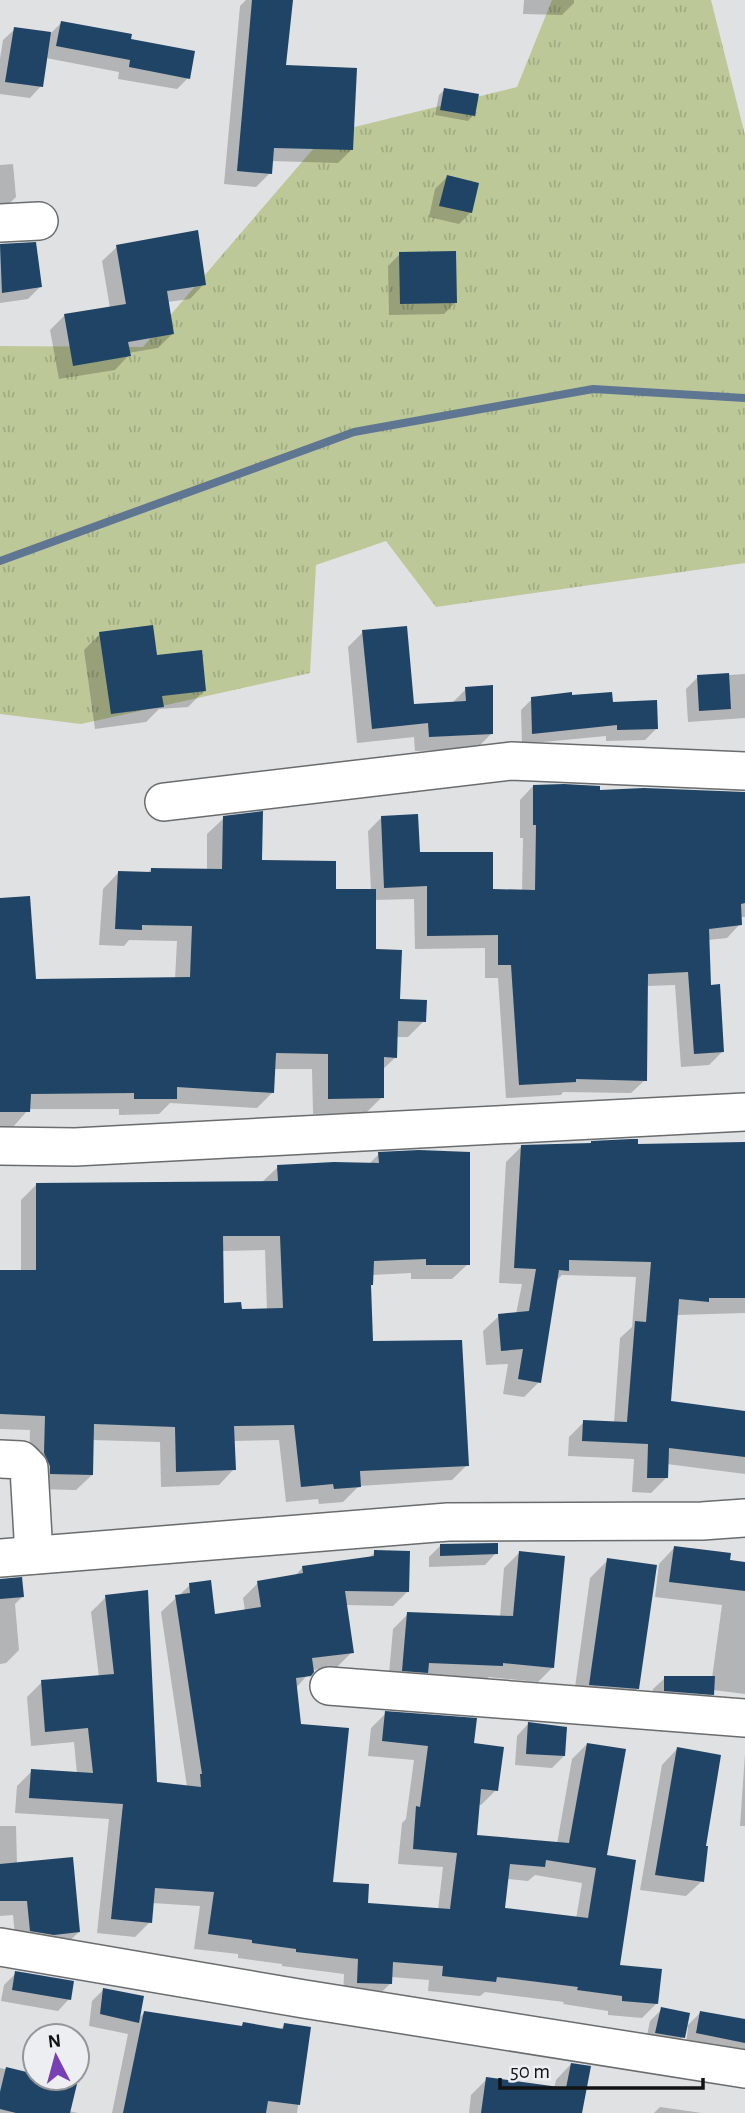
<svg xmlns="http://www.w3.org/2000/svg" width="745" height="2113" font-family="'Alegreya Sans',sans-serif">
<defs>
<pattern id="grass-tufts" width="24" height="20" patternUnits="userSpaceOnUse" patternTransform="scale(1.75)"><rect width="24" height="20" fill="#bdc898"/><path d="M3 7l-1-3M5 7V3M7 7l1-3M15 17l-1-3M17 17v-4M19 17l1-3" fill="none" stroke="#a1ab82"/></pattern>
</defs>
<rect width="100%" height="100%" fill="#dfe1e3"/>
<path fill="url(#grass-tufts)" d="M552,0H711L745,135V563L436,607L386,541L316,565L310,673L81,724L0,714V346L143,347L326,134L517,87Z"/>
<g fill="#0003" fill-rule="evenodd">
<path d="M246,0H291L284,67L352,149L338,163L271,161L270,173L256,187L224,184L240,6Z"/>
<path d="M524,0H574V3L562,15L523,14Z"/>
<path d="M61,23L129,40L188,78L177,89L118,79L119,72L46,58L41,86L30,98L0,94V59L3,40L15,29L50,34Z"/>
<path d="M444,90L473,115L468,121L435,115L439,95Z"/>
<path d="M13,164L16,197L0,212V165Z"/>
<path d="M447,177L471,212L459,224L429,217L435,189Z"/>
<path d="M34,244L40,287L28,299L0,303V245Z"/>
<path d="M117,247L204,284L190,299L167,302L172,334L158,348L128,353L129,355L115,370L59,379L50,330L64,316L110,308L102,261Z"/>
<path d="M400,254L456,302L444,314L389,315L388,266Z"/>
<path d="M363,632L412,706L451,704L466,689L491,734L476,749L415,751L414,737L357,743L348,647Z"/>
<path d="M100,634L155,657L204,691L188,707L159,709L146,722L95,729L84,650Z"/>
<path d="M745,674V718L688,722L686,689L698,677Z"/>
<path d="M571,697L611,704L656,729L645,740L606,741V736L522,744L521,710L532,699Z"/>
<path d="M533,786L598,792L745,794V917H740V924L727,938L708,940L709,987L723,1051L709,1065L681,1067L675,985L646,986L645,1080L631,1093L563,1092L561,1095L506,1098L498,978H485V948L415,949L414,899L374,900V951L398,1000L424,1021L408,1037H396V1057L382,1070V1097L366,1113L313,1114L312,1069H274L273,1092L257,1108L170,1103L159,1114L119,1115V1109H29L12,1128H0V900L34,981L175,979L177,941L129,940L124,946L99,945L103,889L119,872L147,874L151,869L207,871V834L224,818L260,862L334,891L371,890L368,831L381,818L418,854L491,890L522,891L523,838H520V800Z"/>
<path d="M745,1144V1313L676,1315L669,1403L745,1412V1474L667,1464L666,1478L651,1493L632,1492L634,1459L568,1456L569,1437L584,1422L614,1423L620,1338L632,1327L636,1277L562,1275L556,1281L539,1382L524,1397L503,1394L508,1364L486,1365L483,1331L499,1316L516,1314L522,1284L499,1283L506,1162L522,1146Z"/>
<path d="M379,1154L468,1264L452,1279H411V1273L372,1275L369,1286L371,1343L467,1465L452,1480L359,1486L343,1502L319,1504L318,1499L286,1502L279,1440L233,1441L234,1469L219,1485L161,1487L160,1442L92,1440V1475L76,1490L35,1489L29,1470L30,1430L0,1429V1271L21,1272V1200L37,1184L262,1182L278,1167L369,1164ZM265,1250L267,1310L240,1311L222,1305V1251Z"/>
<path d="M441,1545L496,1553L485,1565L429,1567V1557Z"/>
<path d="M674,1548L745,1563V1694L713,1690V1694L701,1706L653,1702V1689L665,1678H712L722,1605L655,1597L659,1564Z"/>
<path d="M375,1552L408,1591L393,1606L345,1605L352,1652L337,1667L312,1670L295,1689L300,1726L331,1883L366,1905L438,1910L443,1867L398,1864L402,1823L406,1819L414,1760L368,1756L371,1728L386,1713L472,1745L496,1790L481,1805L478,1804L475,1836L557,1844L572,1759L587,1744L605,1856L618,1967L657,2003L642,2018L608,2015V2011L563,2004L564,2002L485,1992L480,1996L428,1991L429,1980L391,1977L390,1984L375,1998L343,1997L344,1974L282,1966V1964L238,1958V1954L194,1949L200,1906L152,1903L150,1922L135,1937L97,1933L109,1819L15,1813L17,1786L32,1771L77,1774L74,1742L31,1746L27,1697L42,1682L99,1677L91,1612L106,1597L155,1784L187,1787L161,1612L190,1585L213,1616L245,1611L243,1598L258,1583L294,1577L303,1567L369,1558ZM535,1875L582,1883L576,1919L503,1910L507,1879L528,1881Z"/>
<path d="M519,1553L553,1667L538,1682L489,1677L486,1680L388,1685L393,1629L408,1614L500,1617L504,1568Z"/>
<path d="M608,1560L638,1688L620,1705L573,1702L590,1578Z"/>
<path d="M0,1580L23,1596L15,1604L19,1650L6,1663L0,1664Z"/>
<path d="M528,1724L564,1756L552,1768L515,1765L517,1736Z"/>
<path d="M677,1749L704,1847L702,1881L686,1896L640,1890L662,1765Z"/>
<path d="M745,1754V1826H740Z"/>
<path d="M0,1826H16L17,1865L79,1932L63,1947L16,1946L13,1915L0,1916Z"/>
<path d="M16,1973L69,1999L58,2011L1,2001L4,1985Z"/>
<path d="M104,1989L138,2019L144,2013L240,2028L243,2024L279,2030L285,2025L309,2028L297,2113H112L128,2034L89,2026L92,2001Z"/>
<path d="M662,2009L683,2037L671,2049L645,2045L650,2021Z"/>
<path d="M701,2012L745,2021V2056L686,2045L688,2027H686Z"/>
<path d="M571,2064L580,2113H469L471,2095L487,2079L554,2089L556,2080Z"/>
<path d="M0,2068L35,2076V2078H44L69,2111L78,2113H0Z"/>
<path d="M660,2107L702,2113H654Z"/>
</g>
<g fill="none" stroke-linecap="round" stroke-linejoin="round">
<path stroke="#5f7693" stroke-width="8" d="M0,561L354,432L593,389L745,398"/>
</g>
<g fill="#204466" fill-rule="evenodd">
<path d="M252,0H293L286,65L357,68L353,150L274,148L272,174L237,171Z"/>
<path d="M61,21L132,34L131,39L195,51L190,79L129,67L130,60L56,46Z"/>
<path d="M14,27L51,32L43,87L5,82Z"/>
<path d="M444,88L479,94L475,116L440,110Z"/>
<path d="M447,175L479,183L472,213L439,206Z"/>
<path d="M198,230L206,285L167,291L174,334L128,342L131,356L73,366L64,314L126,304L116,245Z"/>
<path d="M36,242L42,287L2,293L0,244Z"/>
<path d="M456,251L457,303L400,304L399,252Z"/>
<path d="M153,625L157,655L202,650L206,691L162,696L164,707L111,714L99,632Z"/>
<path d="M407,626L414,704L466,701L465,687L493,685V734L429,737L428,723L372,729L362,630Z"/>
<path d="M729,673L731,709L699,711L697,675Z"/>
<path d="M572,692V695L612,692L613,702L657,700L658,729L617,730V725L532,734L531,697Z"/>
<path d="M564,784L600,786V790L644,788L745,792V903L741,904L742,925L709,929L711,985L720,984L724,1052L694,1054L688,972L648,974L647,1081L576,1079V1082L519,1085L511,965H498V935L427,936V886L384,888L381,816L418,814L420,852H493V889L535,890L536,825H533V785Z"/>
<path d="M263,811L262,860L336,861V889H376V949L402,950L400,999L427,1000L426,1022L398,1021L397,1058L384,1057V1098L328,1099V1054L276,1053L274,1093L177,1087V1099H134V1093L31,1094L30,1112H0V898L30,896L36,979L190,977L192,926L142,925V930L115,929L118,871L151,872V868L222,869L223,816Z"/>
<path d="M632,1139H638V1144L745,1142V1298H709V1302L679,1299L671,1401L745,1411V1457L669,1448L668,1478H647L648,1444L582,1441L583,1420L627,1422L635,1321L646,1322L651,1262L569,1260V1271L559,1270L541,1383L518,1379L523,1349L501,1351L498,1314L529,1311L536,1269L514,1268L521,1145L591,1143V1141Z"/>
<path d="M419,1150L470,1152V1265H426V1259L374,1261L373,1285H371L373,1341L462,1340L469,1466L360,1471L361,1487L334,1489L333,1484L301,1487L294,1425L234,1426L236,1470L176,1472L175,1427L94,1424L93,1475L50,1474V1466L44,1453L45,1416L0,1414V1270H36V1183L278,1181L277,1165L334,1162L379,1163L378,1152ZM223,1236H280L283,1308L242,1309L241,1302L224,1303Z"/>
<path d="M498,1543V1554L440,1556V1544Z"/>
<path d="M674,1546L731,1553L730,1560L745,1562V1591L669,1582Z"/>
<path d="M374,1550L410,1551L409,1592L345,1591L354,1653L312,1658L314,1672L311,1676L296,1678L301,1724L349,1728L333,1882L369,1884L368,1903L450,1909L457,1853L413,1849L416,1806L420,1807L428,1746L382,1741L385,1711L477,1718L474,1743L504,1747L498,1791L481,1789L477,1835L569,1843L587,1743L626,1749L607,1855L636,1860L620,1965L662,1969L658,2004L622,2001V1996L577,1990L578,1987L497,1977L496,1982L442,1976L443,1966L393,1962L392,1984L357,1983L358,1959L296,1952V1949L252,1943V1940L208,1934L214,1892L155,1888L152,1923L111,1919L123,1804L29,1798L31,1769L93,1773L88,1728L45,1732L41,1680L114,1674L105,1595L148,1590L157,1782L201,1787L200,1774H202L175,1595L190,1593L189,1583L211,1580L215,1614L261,1607L257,1581L303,1573L302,1566L374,1556ZM546,1860L596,1868L588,1918L505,1908L510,1864L545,1867Z"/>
<path d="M519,1551L565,1556L554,1668L503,1663V1666L429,1663L428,1673L402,1671L407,1612L513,1616Z"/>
<path d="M607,1558L657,1565L639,1689L589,1685Z"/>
<path d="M22,1577L24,1597L0,1599V1579Z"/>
<path d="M664,1676H715L714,1695L664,1691Z"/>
<path d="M528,1722L567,1727L565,1756L526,1754Z"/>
<path d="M677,1747L721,1755L706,1846H708L704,1882L655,1875Z"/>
<path d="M73,1857L80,1932L54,1935L30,1931L27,1901H0V1864Z"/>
<path d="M15,1971L74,1981L71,2000L12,1990Z"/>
<path d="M103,1988L144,1996L139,2023L100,2014Z"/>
<path d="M661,2007L690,2013L685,2038L655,2033Z"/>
<path d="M144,2011L242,2026L243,2022L283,2029L284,2023L311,2027L300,2105L268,2101L266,2113H123Z"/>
<path d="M700,2011L745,2019V2043L696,2033Z"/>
<path d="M571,2063L591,2066L582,2113H481L486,2077L566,2088Z"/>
<path d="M6,2067L35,2074V2078H51L77,2084L70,2113H16L0,2109V2092Z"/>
</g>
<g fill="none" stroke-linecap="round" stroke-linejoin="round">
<defs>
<g id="minor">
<path d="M0,223L39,221"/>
<path d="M164,802L511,761L745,771"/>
<path d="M0,1146L75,1147L745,1112"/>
<path d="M0,1459L21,1460L29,1468L34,1555"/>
<path d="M0,1558L448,1522L702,1521L745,1518"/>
<path d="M329,1686L745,1718"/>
<path d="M0,1947L304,1999L745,2069"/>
</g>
</defs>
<use href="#minor" stroke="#6a6c6e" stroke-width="40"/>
<use href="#minor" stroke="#fff" stroke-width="37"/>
</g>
<g transform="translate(56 2057) rotate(354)"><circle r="33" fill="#eceef1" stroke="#959699" stroke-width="2"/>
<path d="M0-5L12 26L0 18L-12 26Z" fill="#793fb5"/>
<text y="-10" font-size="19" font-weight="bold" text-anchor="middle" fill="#121314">N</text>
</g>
<path d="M500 2078v10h203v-10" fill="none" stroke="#121314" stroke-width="3.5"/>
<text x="510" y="2078" font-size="21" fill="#121314" stroke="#eceef1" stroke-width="5" paint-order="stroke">50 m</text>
</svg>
